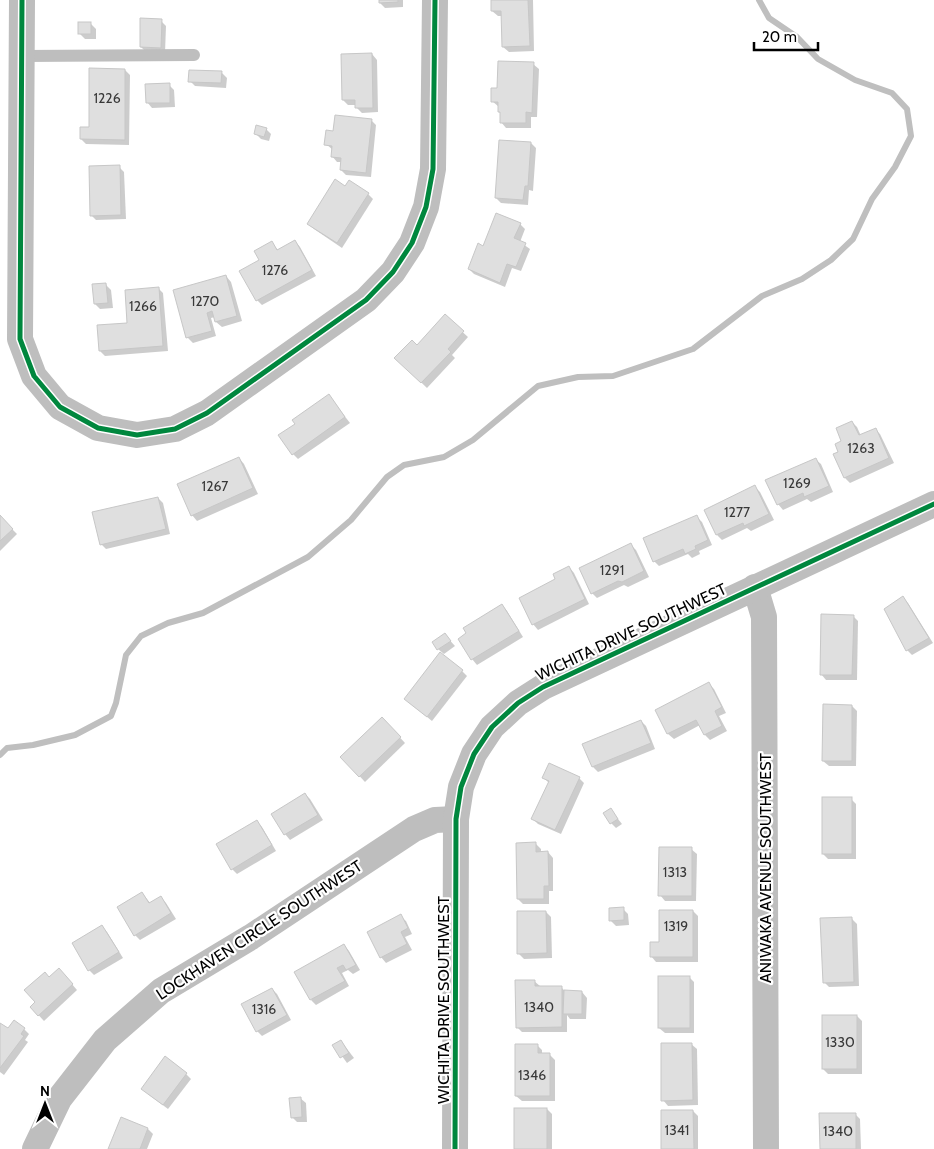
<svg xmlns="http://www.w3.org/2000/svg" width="934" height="1149" font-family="Cabin,sans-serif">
<rect width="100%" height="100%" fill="#fff"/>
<g fill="#0003">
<path d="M380,0H403V7L385,8L380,3Z"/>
<path d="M492,0H533L534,51L509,52L503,47L502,16H498L492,11Z"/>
<path d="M161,21L166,26L165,53L146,52L141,47Z"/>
<path d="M91,24L96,29V39H85L80,34Z"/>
<path d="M372,54L377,60L378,112L362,113L356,107V105H348L343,100Z"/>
<path d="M533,64L539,69L537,117H531V128H506L501,122V114L499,112V107L492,101L499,89Z"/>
<path d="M125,70L130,75L129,145L86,144L81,139L90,129Z"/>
<path d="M222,73L227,78L226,88L195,86L190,81Z"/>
<path d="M169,85L174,90L175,107L152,108L147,102Z"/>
<path d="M371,120L376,125L371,177L346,175L341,170L342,162H337L332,156L333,150L326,144L334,132Z"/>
<path d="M266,129L271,134L269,141L261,139L256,134Z"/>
<path d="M531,143L536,148L533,191L529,190L528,205L501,203L496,198Z"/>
<path d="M119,167L124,172L126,219L96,220L91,215Z"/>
<path d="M346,187L368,194L373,199L342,248L314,229L308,224Z"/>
<path d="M520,224L525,229L520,242L530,249L521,271L512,268L505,287L474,274L469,269L484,247Z"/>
<path d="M295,241L300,247L316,276L262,305L257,300L261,261L271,242L278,250Z"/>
<path d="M226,276L231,282L242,321L222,327L216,322L215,317L211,318L216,336L193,343L188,338L175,291Z"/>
<path d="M106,285L111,290L113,308L100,309L95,304Z"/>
<path d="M158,288L163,293L168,351L105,356L100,351L129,324Z"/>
<path d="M445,316L468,337L452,355L455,358L427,388L396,358L417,346Z"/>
<path d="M329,396L350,423L298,459L293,454Z"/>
<path d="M852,422L857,427L861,436L875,429L880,434L894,463L850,483L845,478L834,455L840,452Z"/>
<path d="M239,458L244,464L258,494L197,521L192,515Z"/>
<path d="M815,459L821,464L833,492L811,502L807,499L783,510L778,504Z"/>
<path d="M755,487L760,492L774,520L751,531L747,528L722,540L717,535Z"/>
<path d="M158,498L163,503L170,534L106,549L101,544Z"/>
<path d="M0,517L17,534L0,551Z"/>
<path d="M697,517L702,522L712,545L699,551L700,554L692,558L688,554L659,566L654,561Z"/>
<path d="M631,545L636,550L649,577L628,587L624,585L597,598L592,593Z"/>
<path d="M569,567L574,573L589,604L538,630L533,624L557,579Z"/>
<path d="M902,598L908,603L933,643L912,655L907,650Z"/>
<path d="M502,605L507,611L523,637L477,665L472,659L460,639Z"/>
<path d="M853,616L858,621L857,680H826L821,674Z"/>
<path d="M445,635L455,646L444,654L438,649Z"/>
<path d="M462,671L467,676L432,721L411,704Z"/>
<path d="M709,684L714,689L726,713L719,716L727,731L710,740L705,735L700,725L674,739L668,734L657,711Z"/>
<path d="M852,706L857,711L856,766H829L823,761Z"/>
<path d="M382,718L405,743L365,782L342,757Z"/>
<path d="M641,721L646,726L655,749L598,772L593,767L584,744Z"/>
<path d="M544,778H579L584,783L561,834L538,824L533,819L549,783Z"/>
<path d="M305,794L310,799L323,820L290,840L285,834L273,814Z"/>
<path d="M851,799L856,804V859H828L823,854Z"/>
<path d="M611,810L622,824L616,828L611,823Z"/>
<path d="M257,822L262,827L276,851L237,874L232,869Z"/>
<path d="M536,844L541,849V853L548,852L553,858V891H549V904H523L518,899Z"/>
<path d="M691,849L697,854L696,901H665L660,895Z"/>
<path d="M142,893L151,904L161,898L166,903L176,919L140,940L135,935Z"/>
<path d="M623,909L628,914L629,925L616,926L610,920Z"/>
<path d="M693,911L698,916V962H656L651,956L660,944Z"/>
<path d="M546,912L551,917L552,958L524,959L518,953Z"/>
<path d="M400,916L406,921L412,934L405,937L412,950L386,963L381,957Z"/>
<path d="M852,919L857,924L859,986L829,987L824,982Z"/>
<path d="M101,927L107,932L123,958L94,975L89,970Z"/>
<path d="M344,945L349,951L360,970L353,974L348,970L342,973L349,986L316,1005L311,1000Z"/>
<path d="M64,975L77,990L44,1021L31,1007Z"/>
<path d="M689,977L694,982V1033H665L659,1028Z"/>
<path d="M534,981L540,986L561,987L566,992H582L587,998L586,1019H570L567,1015V1032H522L517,1027Z"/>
<path d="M272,989L277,994L291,1020L262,1036L257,1031Z"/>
<path d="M857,1016L862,1021V1074H828L823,1069Z"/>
<path d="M0,1025L8,1029H24L29,1034L25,1040L28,1042L4,1075L0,1072Z"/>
<path d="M341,1041L354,1058L347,1063L334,1045Z"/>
<path d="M691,1044L697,1049L698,1105L668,1106L663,1100Z"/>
<path d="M537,1045L542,1050V1054H549L555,1060V1101H522L516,1096Z"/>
<path d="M186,1074L191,1079L168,1109L148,1094Z"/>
<path d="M300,1098L306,1103L307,1122H297L292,1117Z"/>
<path d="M547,1109L552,1114V1149H515Z"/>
<path d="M693,1111L698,1116V1149H663Z"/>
<path d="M855,1114L860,1119L861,1149H821Z"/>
<path d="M121,1118L148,1129L153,1134L147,1149H109Z"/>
</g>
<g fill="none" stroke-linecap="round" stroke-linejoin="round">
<path stroke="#bfbfbf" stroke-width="6" d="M0,755L7,748L33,745L75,735L111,716L116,703L126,655L141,636L168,623L203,613L308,557L351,520L387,477L404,465L444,457L473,440L538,386L578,377L613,376L693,349L762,296L802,279L831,260L853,239L872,199L895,167L911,136L907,109L892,93L855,80L818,59L797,37L769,18L759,0"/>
</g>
<g fill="#dfdfdf" stroke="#c7c7c7">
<path d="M379,0H398V2L379,3Z"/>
<path d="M491,0H528L530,46L502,47L501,11H491Z"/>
<path d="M140,18L162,19L161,48L140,47Z"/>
<rect x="78" y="22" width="13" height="12"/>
<path d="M372,53L373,108H355V100H342L341,54Z"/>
<path d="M498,61L534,62L532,113L526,112V123H500V112H498V102H491V88H497Z"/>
<path d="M89,68L125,69V140L80,139V127H89Z"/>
<path d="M189,70L222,71L221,83L188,82Z"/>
<path d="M170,83V103H146L145,84Z"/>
<path d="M335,115L372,119L366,173L340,170L341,158L331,157L332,146L324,145L326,130L333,131Z"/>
<path d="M256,125L267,128L264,137L254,134Z"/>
<path d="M499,140L531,142L528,186H525L523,200L495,198Z"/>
<path d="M120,165L121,215L90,216L89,166Z"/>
<path d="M335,179L345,186L349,180L369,193L337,243L307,224Z"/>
<path d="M496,213L521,223L514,238L526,243L516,267L507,264L500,283L468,269L478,243L483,246Z"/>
<path d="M295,240L312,270L256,301L239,271L259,260L254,251L272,241L277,250Z"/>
<path d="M226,275L237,316L215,322L212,311L207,313L212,331L186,338L173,290Z"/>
<path d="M106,283L108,303L94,304L92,284Z"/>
<path d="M159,287L163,346L99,351L97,325L127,323L125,290Z"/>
<path d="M445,314L464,331L448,349L451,352L421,383L394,358L412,340L417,345Z"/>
<path d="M329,394L345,417L292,455L278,435L295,424L292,420Z"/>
<path d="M852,421L859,435L876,428L889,458L844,478L833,454L838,452L835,444L841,441L836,428Z"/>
<path d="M239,457L253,488L191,516L177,484Z"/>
<path d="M816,458L829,486L804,497L803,493L777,505L765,480Z"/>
<path d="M755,485L769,514L744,526L743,523L716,535L704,510Z"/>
<path d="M158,497L166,529L100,545L92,512Z"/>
<path d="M0,515L13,529L0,541Z"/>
<path d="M697,515L708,540L695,546L696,549L685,554L683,549L653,562L643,538Z"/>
<path d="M631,543L644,571L622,582L618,581L591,594L579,568Z"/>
<path d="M569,566L585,599L532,625L519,598L555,579L553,574Z"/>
<path d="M903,596L929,638L906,651L884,609Z"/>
<path d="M502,604L519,631L471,660L458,639L466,633L463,628Z"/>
<path d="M821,614L854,615L852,675H820Z"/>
<path d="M445,633L451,641L437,650L432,642Z"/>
<path d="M440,652L463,670L427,717L404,699Z"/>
<path d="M709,682L722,707L715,711L722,726L704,735L696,720L667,734L655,710Z"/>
<path d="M823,704L852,705V761H822Z"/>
<path d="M382,717L401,737L359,777L340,757Z"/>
<path d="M641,720L651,743L592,767L582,744Z"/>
<path d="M549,763L580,777L555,830L531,819L549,781L542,778Z"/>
<path d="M305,793L318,815L284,835L271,814Z"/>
<rect x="822" y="797" width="30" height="57"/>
<path d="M611,808L618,819L610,824L603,813Z"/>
<path d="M257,820L272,845L231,870L216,844Z"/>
<path d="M536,842V852L548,851L549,886H544V899H517L516,843Z"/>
<path d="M659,847H692V896H658Z"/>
<path d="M142,892L149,903L161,896L171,913L134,936L117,907Z"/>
<path d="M624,907V920L609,921V908Z"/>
<path d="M659,910H693V957H650V942H659Z"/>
<path d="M517,911H546L547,953L517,954Z"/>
<path d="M401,914L408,928L401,932L407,944L380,958L367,932Z"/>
<path d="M852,917L854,982L823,983L820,918Z"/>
<path d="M102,925L119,952L88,971L72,943Z"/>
<path d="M344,944L356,965L346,970L343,965L337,968L345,981L310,1000L294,972Z"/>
<path d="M59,968L73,984L38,1016L30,1007L35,1002L24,990L45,972L49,977Z"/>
<rect x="658" y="976" width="32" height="52"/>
<path d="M515,980H535V986H562V1027L516,1028Z"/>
<path d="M272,988L287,1015L256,1032L241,1004Z"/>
<path d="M564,990L582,991V1014H563Z"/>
<rect x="822" y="1015" width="35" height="54"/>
<path d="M14,1020L25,1028L21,1034L24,1036L0,1068V1023L8,1028Z"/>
<path d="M341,1040L349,1053L340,1058L332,1045Z"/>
<path d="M661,1043H692L693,1100L661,1101Z"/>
<path d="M515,1044H538V1053H550V1096H515Z"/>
<path d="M165,1056L187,1073L163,1105L141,1089Z"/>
<path d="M301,1097L302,1117L291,1118L289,1098Z"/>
<rect x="514" y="1108" width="33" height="41"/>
<path d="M661,1110H693L694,1149H661Z"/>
<path d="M819,1113H856V1149H820Z"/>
<path d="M121,1117L148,1128L140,1149H108Z"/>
</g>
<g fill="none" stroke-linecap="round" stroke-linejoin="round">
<path stroke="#bebebe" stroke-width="12" d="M22,56L194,55"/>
<g stroke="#bebebe" stroke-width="26">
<path d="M22,0L20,339L34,376L60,407L98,428L137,435L175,429L207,413L366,300L393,272L412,243L426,207L433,169L435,0"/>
<path d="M755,587L764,617L766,1149"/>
<path d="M35,1149L59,1099L105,1040L161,991L251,937L414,829L435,820L456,819"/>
<path d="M455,1149L456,819L461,787L474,754L492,727L518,703L543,687L934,504"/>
</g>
<defs>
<g id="cycleway">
<path d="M22,0L20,339L34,376L60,407L98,428L137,435L175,429L207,413L366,300L393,272L412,243L426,207L433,169L435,0"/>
<path d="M455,1149L456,819L461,787L474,754L492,727L518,703L543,687L934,504"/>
</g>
</defs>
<use href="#cycleway" stroke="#fff" stroke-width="8"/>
<use href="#cycleway" stroke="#00873e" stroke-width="5"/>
</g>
<g text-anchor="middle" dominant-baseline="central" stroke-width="4.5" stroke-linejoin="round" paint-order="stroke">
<g font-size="14" fill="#383838">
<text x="107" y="98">1226</text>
<text x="275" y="270">1276</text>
<text x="205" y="301">1270</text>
<text x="143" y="306">1266</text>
<text x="861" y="448">1263</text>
<text x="797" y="483">1269</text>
<text x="215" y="486">1267</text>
<text x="737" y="512">1277</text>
<text x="612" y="570">1291</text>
<text x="675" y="872">1313</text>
<text x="676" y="926">1319</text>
<text x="539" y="1007">1340</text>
<text x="264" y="1009">1316</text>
<text x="840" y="1042">1330</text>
<text x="532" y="1075">1346</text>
<text x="677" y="1130">1341</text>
<text x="838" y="1131">1340</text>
</g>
<g font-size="16" fill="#000" stroke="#fff">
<text transform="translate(631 632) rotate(-25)">WICHITA DRIVE SOUTHWEST</text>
<text transform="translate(765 868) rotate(-90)">ANIWAKA AVENUE SOUTHWEST</text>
<text transform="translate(259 930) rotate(-33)">LOCKHAVEN CIRCLE SOUTHWEST</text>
<text transform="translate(443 1000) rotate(-90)">WICHITA DRIVE SOUTHWEST</text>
</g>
</g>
<g transform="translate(45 1104)" stroke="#ffffff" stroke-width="4" paint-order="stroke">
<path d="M0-4L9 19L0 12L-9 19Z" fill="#000000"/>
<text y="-8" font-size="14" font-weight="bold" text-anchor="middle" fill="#000000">N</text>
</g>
<path d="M754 42v8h64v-8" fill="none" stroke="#000000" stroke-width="2.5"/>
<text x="762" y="42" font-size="15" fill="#000000" stroke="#ffffff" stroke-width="4" paint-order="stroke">20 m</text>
</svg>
